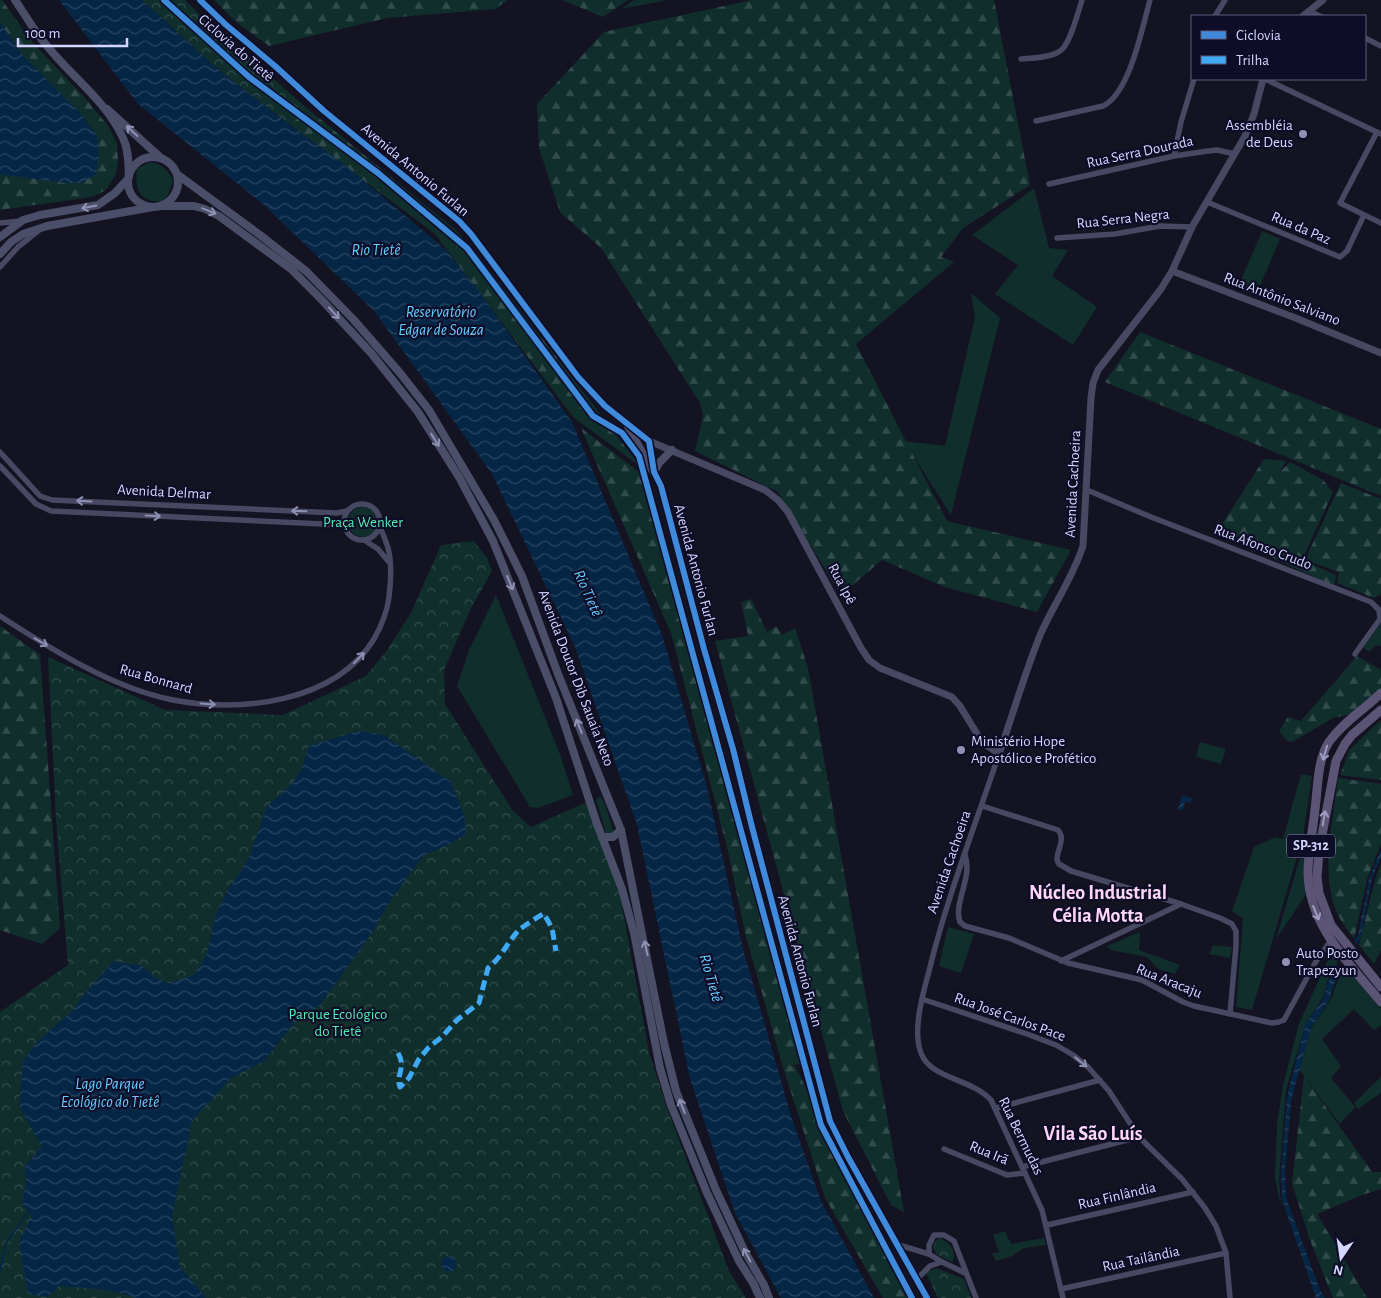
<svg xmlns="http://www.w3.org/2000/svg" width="1381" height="1298" font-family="'Alegreya Sans',sans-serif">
<defs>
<pattern id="forest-firs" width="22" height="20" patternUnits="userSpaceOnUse" patternTransform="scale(1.25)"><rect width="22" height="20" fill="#102f2c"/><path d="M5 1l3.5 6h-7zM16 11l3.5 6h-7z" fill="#324c4c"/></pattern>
<pattern id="park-crowns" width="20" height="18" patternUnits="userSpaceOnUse" patternTransform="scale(1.25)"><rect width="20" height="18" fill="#102f2c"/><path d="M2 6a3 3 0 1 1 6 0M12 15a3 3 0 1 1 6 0" fill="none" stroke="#324c4c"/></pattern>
<pattern id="water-waves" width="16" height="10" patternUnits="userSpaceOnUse" patternTransform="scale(1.25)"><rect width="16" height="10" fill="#062646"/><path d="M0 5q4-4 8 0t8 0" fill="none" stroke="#294562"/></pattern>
</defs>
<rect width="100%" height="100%" fill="#141322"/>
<g fill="#102f2c">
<path d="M634,0H668L621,9Z"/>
<path d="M150,162C162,164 168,170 173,181L168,195L162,201C140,203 134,189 137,169Z"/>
<path d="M1034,188L1049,248L1068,250L1052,276L1097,307L1073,345L995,294L1018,265L972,235Z"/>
<path d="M1262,231L1280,239L1256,295L1238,287Z"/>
<path d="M971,293L1000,318L951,515L904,441L945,446L975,317Z"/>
<circle cx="363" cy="522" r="15"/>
<path d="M496,595L561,757L573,795L538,808L530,807L457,686L469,650Z"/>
<path d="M1381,623V646L1376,645L1369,652L1363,647Z"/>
<path d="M1200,742L1226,749L1221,764L1196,757Z"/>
<path d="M1301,774L1312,776L1303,836L1252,1010L1236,1007L1243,919L1232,911L1254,847L1275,837L1283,839Z"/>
<path d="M600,796L605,804L614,833L609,835L606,833L596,800Z"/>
<path d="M1300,858L1307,861L1305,896L1276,939Z"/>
<path d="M948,927L974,934L961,973L939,966Z"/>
<path d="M1140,932L1139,950L1180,965L1175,974L1158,969L1147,957L1110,950L1107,946Z"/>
<path d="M1213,945L1232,947L1230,958L1209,954Z"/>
<path d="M1329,957L1338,961L1328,979L1323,997L1306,1023L1286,1090L1279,1179L1281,1207L1275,1177L1277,1124L1283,1085L1299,1024Z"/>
<path d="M1344,966L1381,1009V1025L1374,1030L1354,1009L1322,1039L1341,1066L1331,1078L1355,1107L1340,1124L1299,1069L1312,1027L1330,1001Z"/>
<path d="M1381,1077V1093L1358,1109L1354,1103Z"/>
<path d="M1005,1231L1011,1244L1044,1238L1046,1245L1024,1248L1012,1256L996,1261L992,1254L999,1252L993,1235Z"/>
</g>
<g fill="url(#forest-firs)">
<path d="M0,0H2L33,43L85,98L109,127L117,144L118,159L116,174L106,190L92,197L0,210Z"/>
<path d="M214,0H508L495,9L387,18L269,46L235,21Z"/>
<path d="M562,0H628L603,17Z"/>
<path d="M752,0H994L1030,185L963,228L941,257L954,262L856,344L947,521L1071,550L1037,612L945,587L882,560L841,595L778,492L695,451L703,416L700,403L601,248L560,212L539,148L537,104L604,32Z"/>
<path d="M308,109L457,231L483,262L640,466L574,418L435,234L290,125Z"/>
<path d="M1140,332L1381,429V496L1105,382Z"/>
<path d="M581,428L643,475L807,1064L787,1065L795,1066L824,1124L916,1298H883L825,1198L782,1064L745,933L728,851L671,633Z"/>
<path d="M1264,459L1286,461L1279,473L1290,462L1323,480L1333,492L1302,560L1336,575L1334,586L1217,532Z"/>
<path d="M1341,483L1381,499V594L1374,598L1337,583L1339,572L1305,560Z"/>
<path d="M751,599L767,632L776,626L782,635L795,628L808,668L904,1212L891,1205L843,1111L715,641L748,636L741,602Z"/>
<path d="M0,626L40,655L60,928L42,944L0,930Z"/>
<path d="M1357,656L1381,670V690L1354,713L1333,718L1292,742L1287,741L1279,731L1288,717L1301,721Z"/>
<path d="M1381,720V780L1340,775L1350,749Z"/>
<path d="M1338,778L1381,784V844L1367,879L1354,939C1349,931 1341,922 1337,913C1320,871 1333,821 1338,778Z"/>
<path d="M1381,864V950L1374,964L1359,945L1375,880Z"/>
<path d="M1304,1076L1372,1172H1381V1189L1362,1195L1317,1214L1367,1298H1333L1310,1240L1292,1183Z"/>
</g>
<g fill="url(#park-crowns)">
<path d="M142,0H185L205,20L308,109L290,125L220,71Z"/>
<path d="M474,541L487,558L492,571L471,608L444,670L445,704L513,811L531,827L587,802L619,890L649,1052L668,1111L729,1271L746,1298H0V1012L68,965L56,820L48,657L165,710L283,715L366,676L387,650L411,613L441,545Z"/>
<path d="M940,1238C949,1243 958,1251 952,1262L936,1254L933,1247L935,1242Z"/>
<path d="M936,1268L964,1279L971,1298H938L927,1275V1272Z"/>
</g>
<g fill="url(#water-waves)">
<path d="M59,0H142L220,71L290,125L344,164L446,250L478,290L572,422L662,635L707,787L743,949L792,1119L821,1201L874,1298H781L735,1213L690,1079L637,825L575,647L492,474L374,311L264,205L138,104Z"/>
<path d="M0,22L24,57L81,114L97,135L99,153L96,174L82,183H65L0,174Z"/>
<path d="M358,731L384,735L451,782L465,818L466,834L448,845L424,855L390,901L372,933L320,1005L294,1023L264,1061L231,1078L192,1121L172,1216L180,1267L206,1298H134C114,1288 81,1288 59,1286L48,1297L28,1294L19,1241L32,1216L22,1204L26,1185L25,1166L42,1147L19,1106L23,1062L35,1044L71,1012L86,992L114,961L142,966L158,979L169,983L194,975L207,954L215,916L228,890L249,858L267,806L291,785L301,770L309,746Z"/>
<path d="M1182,795L1192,798L1191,803L1185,802L1183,810L1178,809Z"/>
<path d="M1381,849V857L1372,878L1361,936L1357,944L1354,941L1358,936L1369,879Z"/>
<path d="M1337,964L1341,970L1334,984L1329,1001L1312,1026L1306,1046L1291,1101L1285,1171L1286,1198L1320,1290L1325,1298H1316L1282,1200L1281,1174L1287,1096L1306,1023L1324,998L1327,984Z"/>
<circle cx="449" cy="1264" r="8"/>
</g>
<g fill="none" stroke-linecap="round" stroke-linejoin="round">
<path stroke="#062646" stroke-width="2" d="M0,1271L6,1243L29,1211"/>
<g stroke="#474963" stroke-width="5.5">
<path d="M1308,11L1320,16"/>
<path d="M1215,16L1225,0"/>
<path d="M1365,38L1381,46"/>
<path d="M1021,59C1032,58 1050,58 1060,51C1070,45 1078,12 1082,0"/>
<path d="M1265,79L1381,134"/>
<path d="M1036,121L1103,106C1130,93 1142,28 1150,0"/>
<path d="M1377,132L1340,203L1381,223"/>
<path d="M1174,156L1181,122L1194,79"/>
<path d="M1049,184L1174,156L1208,151L1217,150L1235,154"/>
<path d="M1207,202L1340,257L1347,251L1364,215"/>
<path d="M0,223L21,221"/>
<path d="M1057,238L1115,234L1160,226L1192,227"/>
<path d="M0,267L18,247L38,231"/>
<path d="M0,452L40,496L52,500L337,513L347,511"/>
<path d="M0,466L36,504L51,511L344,525"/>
<path d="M1087,490L1151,517L1371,602L1379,610L1380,619L1355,654"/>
<circle cx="362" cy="522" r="18"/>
<path d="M364,540L378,549L389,562"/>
<path d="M0,616C51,649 112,688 173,700C240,713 335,703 374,639C382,625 387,613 389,597C391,581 392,563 388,548C386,541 383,534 380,527"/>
<path d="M999,754C976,823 949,892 931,963C927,980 921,998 919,1015C917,1029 916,1047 924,1059C937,1079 973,1080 991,1100L1042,1210L1063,1298"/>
<path d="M982,806L1058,830C1066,839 1057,849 1057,860L1059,864L1071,871L1181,904L1220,918L1232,924L1236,931V946L1230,1014"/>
<path d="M965,855C973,878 953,903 960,922L965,926L1009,938L1068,963L1142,980L1183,1002L1194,1006L1272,1023L1279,1022L1284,1020L1315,963L1331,940"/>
<path d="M1061,961L1181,904"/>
<path d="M922,999L1027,1034L1056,1045L1073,1055L1088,1067L1109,1091L1139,1137L1182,1179L1205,1208L1216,1226L1226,1253L1230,1298"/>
<path d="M996,1108L1100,1080"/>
<path d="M944,1149L1007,1175L1025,1173"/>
<path d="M1022,1167L1139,1137"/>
<path d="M1047,1225L1193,1192"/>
<path d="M899,1245L929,1254L942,1262L965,1273"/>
<path d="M929,1254V1245L934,1235H944L954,1241L976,1298"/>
<path d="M917,1279L930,1266L942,1262"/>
<path d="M1061,1289L1226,1253"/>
</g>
<g stroke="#474963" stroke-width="7">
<path d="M1303,16L1323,0"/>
<path d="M1172,271L1293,317L1381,353"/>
<path d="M649,441L765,490L778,500L788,512L861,648L869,660L880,668L952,697L960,706L982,742L999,754C1013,714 1025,672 1041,633C1054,604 1073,577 1083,546L1091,398L1093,383L1098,370L1161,289L1172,271L1192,227L1245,136L1254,114L1263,79"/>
</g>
<g stroke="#4b4e69" stroke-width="8">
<path d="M15,0C26,16 35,33 48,47C72,77 107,102 123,138C129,150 128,163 129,176"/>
<path d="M200,0L225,24L275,66L324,111L459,221L471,234L578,377L605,406L649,441L654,472L661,486L704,649L733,749L752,827L830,1121L848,1157L927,1298"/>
<path d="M107,109L161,158"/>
<circle cx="153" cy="182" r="25"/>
<path d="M178,175L260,235L306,271L353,319L400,373L429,410L494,520L522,576L558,674L621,830L664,1043L676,1091L716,1190L745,1252L764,1285L769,1298"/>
<path d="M161,206H194L205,209L219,216L291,269L320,298L371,353L418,412L459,477L493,541L556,698L597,824L622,889L634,933L660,1068L671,1105L707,1193L739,1261L753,1283L760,1298"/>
<path d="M0,237L23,220L40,215L98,205L115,193L128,179"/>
<path d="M0,254L11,242L23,234L47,226L153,207"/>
<path d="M628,427L652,470"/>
<path d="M654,472L659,463L672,450"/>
<path d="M602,837H613L621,830"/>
</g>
<g stroke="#5b5475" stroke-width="9">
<path d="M1381,693C1364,710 1343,722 1329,742C1317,760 1318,788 1315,809C1313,830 1308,852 1308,873C1309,926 1349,963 1381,1002"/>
<path d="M1381,710L1352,735L1345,744L1336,761L1319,851L1317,877L1319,893L1331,925L1381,987"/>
</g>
<path stroke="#3fa9f5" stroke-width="5" stroke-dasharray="10 5" stroke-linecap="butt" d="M398,1053C407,1068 395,1075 400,1087L409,1078L419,1059L429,1047L442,1037L457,1020L479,1003L488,968C501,958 507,943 518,931C521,928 540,915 544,914L552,928L556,951"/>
<defs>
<g id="cycleway">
<path d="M164,0L249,77L378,173L467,248L593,416L622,433L639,456L821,1125L912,1298"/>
<path d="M200,0L225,24L275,66L324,111L459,221L471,234L578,377L605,406L649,441L654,472L661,486L704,649L733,749L752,827L830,1121L848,1157L927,1298"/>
</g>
</defs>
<use href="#cycleway" stroke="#0e0d28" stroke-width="9"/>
<use href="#cycleway" stroke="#408adc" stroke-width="6"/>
</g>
<defs><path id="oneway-shaft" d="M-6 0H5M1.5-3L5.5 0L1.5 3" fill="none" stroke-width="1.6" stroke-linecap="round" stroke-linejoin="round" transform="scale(1.25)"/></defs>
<g stroke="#9092b4">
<use href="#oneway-shaft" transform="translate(132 131) rotate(-137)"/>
<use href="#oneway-shaft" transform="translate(89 207) rotate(168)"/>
<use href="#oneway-shaft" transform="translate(209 211) rotate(22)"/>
<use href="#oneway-shaft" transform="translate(334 313) rotate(48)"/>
<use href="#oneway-shaft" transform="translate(435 440) rotate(58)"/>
<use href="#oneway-shaft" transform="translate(510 583) rotate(68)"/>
<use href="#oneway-shaft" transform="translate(579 726) rotate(-112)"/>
<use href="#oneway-shaft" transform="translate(646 948) rotate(-102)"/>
<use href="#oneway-shaft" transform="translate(682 1106) rotate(-111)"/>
<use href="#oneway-shaft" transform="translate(747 1255) rotate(-118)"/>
</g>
<g stroke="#8e90b1">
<use href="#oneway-shaft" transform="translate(84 501) rotate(-177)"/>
<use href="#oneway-shaft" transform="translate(299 511) rotate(-178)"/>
<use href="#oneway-shaft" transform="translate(153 516) rotate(3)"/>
<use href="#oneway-shaft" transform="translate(41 642) rotate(30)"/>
<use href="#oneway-shaft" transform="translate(359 658) rotate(-46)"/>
<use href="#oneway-shaft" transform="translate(208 704) rotate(4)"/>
<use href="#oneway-shaft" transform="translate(1081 1062) rotate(39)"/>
</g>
<g stroke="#9e9cc1">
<use href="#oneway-shaft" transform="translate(1325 753) rotate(107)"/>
<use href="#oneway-shaft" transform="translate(1324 818) rotate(-80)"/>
<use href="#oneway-shaft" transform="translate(1316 913) rotate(68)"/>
</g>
<g fill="#9192b2" stroke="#0e0d28" stroke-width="2">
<circle cx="1303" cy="134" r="5"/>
<circle cx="961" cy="750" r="5"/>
<circle cx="1286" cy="962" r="5"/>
</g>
<g text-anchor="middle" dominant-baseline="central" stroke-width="4.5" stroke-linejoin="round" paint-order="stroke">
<rect fill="#0e0d28" stroke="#999abe" stroke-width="1" x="1287" y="834.5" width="48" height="23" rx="4"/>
<g font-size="14" font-weight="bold" fill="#d4d6ff">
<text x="1311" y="846">SP-312</text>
</g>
<g font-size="15" fill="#d4d6ff" stroke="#0e0d28">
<text transform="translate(236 48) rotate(41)">Ciclovia do Tietê</text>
<text transform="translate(1140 152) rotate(-12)">Rua Serra Dourada</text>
<text transform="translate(415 170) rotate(40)">Avenida Antonio Furlan</text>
<text transform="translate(1123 219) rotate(-6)">Rua Serra Negra</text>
<text transform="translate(1301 228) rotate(23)">Rua da Paz</text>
<text transform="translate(1282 299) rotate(21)">Rua Antônio Salviano</text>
<text transform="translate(1073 484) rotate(-87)">Avenida Cachoeira</text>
<text transform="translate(164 492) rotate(3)">Avenida Delmar</text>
<text transform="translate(1263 547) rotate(21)">Rua Afonso Crudo</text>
<text transform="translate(696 570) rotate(75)">Avenida Antonio Furlan</text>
<text transform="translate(842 584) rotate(62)">Rua Ipê</text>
<text transform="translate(576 678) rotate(69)">Avenida Doutor Dib Sauaia Neto</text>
<text transform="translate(156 679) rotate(16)">Rua Bonnard</text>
<text transform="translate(949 862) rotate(-71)">Avenida Cachoeira</text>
<text transform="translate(800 961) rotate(75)">Avenida Antonio Furlan</text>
<text transform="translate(1169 981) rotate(22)">Rua Aracaju</text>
<text transform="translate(1010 1017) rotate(20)">Rua José Carlos Pace</text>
<text transform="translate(1021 1136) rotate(64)">Rua Bermudas</text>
<text transform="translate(989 1153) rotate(22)">Rua Irã</text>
<text transform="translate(1117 1196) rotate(-13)">Rua Finlândia</text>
<text transform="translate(1141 1259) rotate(-12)">Rua Tailândia</text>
</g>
<g font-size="15" fill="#d4d6ff" stroke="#0e0d28" text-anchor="start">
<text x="1293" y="125" text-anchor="end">Assembléia<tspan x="1293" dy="17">de Deus</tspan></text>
<text x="971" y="741">Ministério Hope<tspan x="971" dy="17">Apostólico e Profético</tspan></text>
<text x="1296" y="953">Auto Posto<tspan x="1296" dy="17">Trapezyun</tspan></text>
</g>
<g font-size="15" fill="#53ecb0" stroke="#0e0d28">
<text x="363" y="522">Praça Wenker</text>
<text x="338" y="1014">Parque Ecológico<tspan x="338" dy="17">do Tietê</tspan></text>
</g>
<g font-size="16" font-style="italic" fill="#62cdff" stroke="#0e0d28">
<text x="376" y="250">Rio Tietê</text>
<text x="441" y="312">Reservatório<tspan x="441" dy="18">Edgar de Souza</tspan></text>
<text transform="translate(588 593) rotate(66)">Rio Tietê</text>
<text transform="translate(711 978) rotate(74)">Rio Tietê</text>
<text x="110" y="1084">Lago Parque<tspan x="110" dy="18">Ecológico do Tietê</tspan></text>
</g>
<g font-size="20" font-weight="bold" fill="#ffd6f6" stroke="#0e0d28">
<text x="1098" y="893">Núcleo Industrial<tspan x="1098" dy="23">Célia Motta</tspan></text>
<text x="1093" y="1134">Vila São Luís</text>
</g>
</g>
<rect x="1191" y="15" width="175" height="65" fill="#0e0d28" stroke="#5d5d7e"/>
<rect x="1201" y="31" width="25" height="8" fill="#408adc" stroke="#5d5d7e"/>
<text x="1236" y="40" font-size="15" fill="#d4d6ff">Ciclovia</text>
<rect x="1201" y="56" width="25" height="8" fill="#3fa9f5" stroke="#5d5d7e"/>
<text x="1236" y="65" font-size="15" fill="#d4d6ff">Trilha</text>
<g transform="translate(1341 1258) rotate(193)" stroke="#0e0d28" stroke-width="4" paint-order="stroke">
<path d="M0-4L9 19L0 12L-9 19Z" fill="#d4d6ff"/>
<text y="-8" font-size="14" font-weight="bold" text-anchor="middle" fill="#d4d6ff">N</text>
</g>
<path d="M18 38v8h109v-8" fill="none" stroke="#d4d6ff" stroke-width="2.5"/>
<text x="25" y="38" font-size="15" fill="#d4d6ff" stroke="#0e0d28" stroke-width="4" paint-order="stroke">100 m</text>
</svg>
